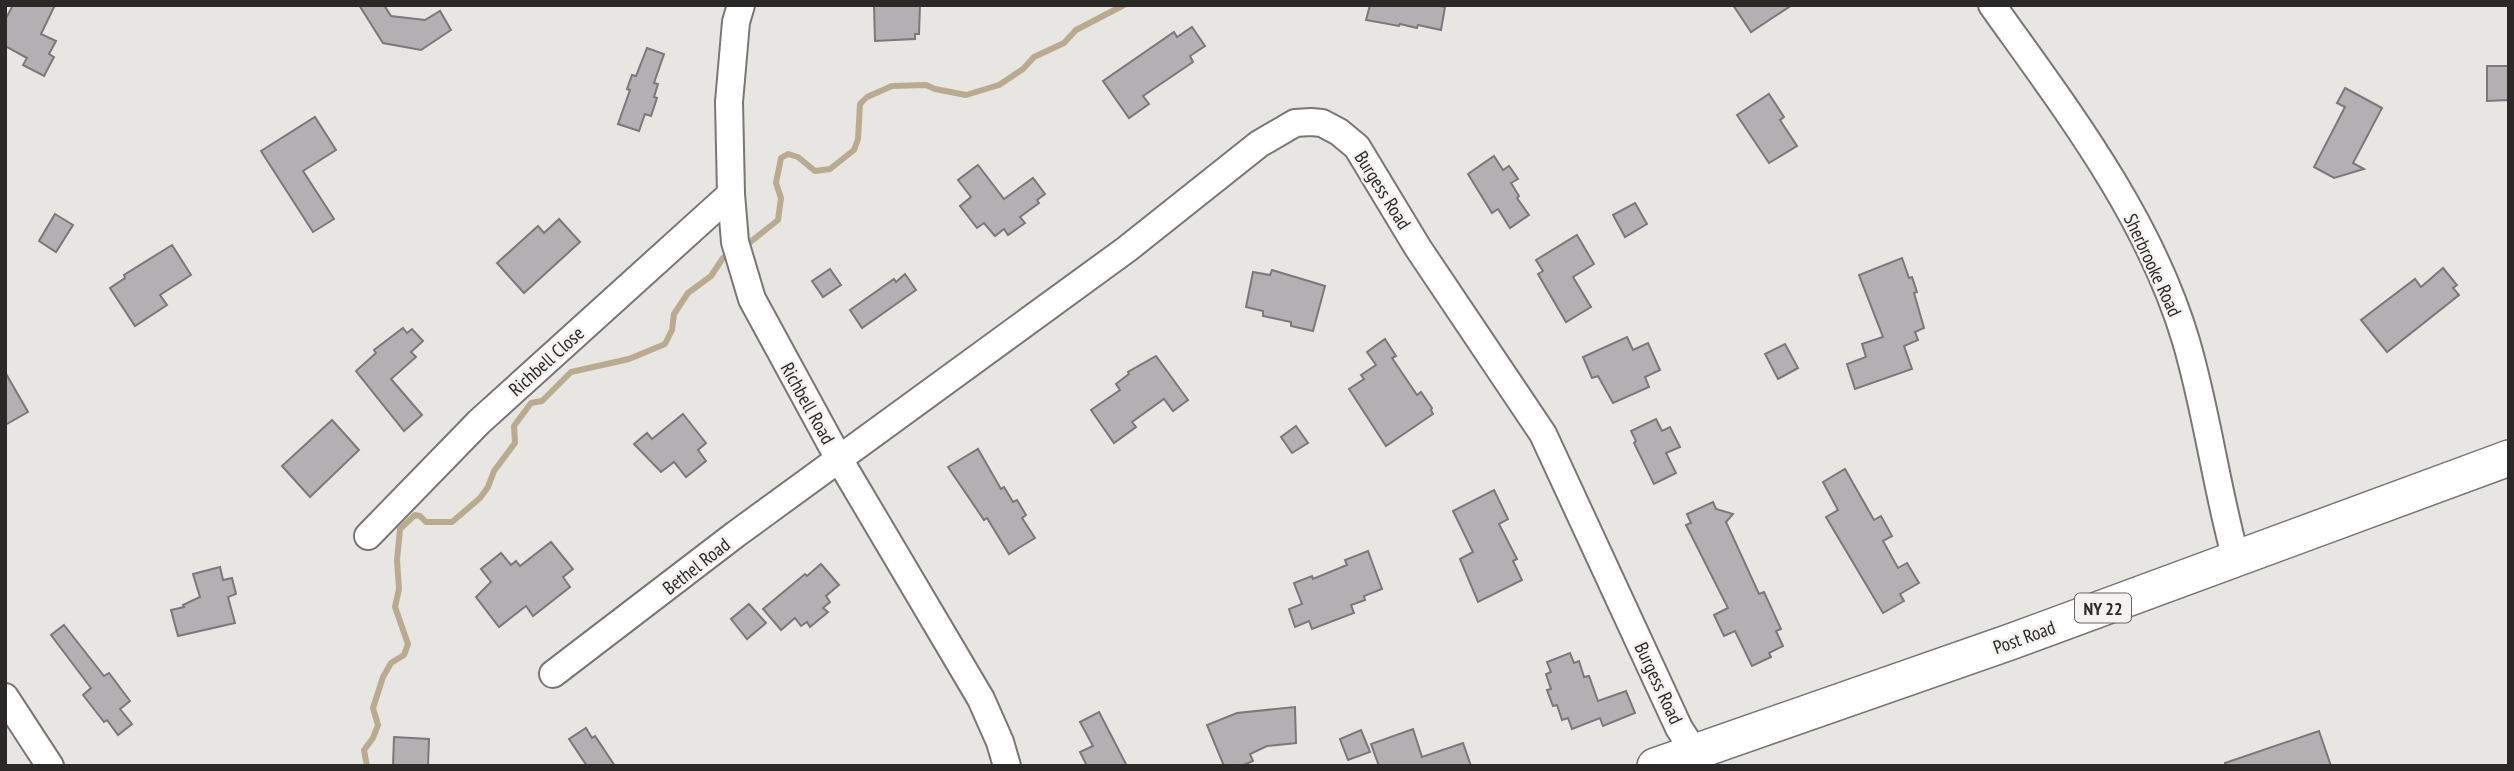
<svg xmlns="http://www.w3.org/2000/svg" width="2514" height="771" font-family="'PT Sans Narrow',sans-serif">
<rect width="100%" height="100%" fill="#e7e6e3"/>
<g fill="none" stroke-linecap="round" stroke-linejoin="round">
<g stroke="#baab8f" stroke-width="6">
<path d="M744,247L778,220L781,198L776,183L781,158L788,154L798,157L815,171L830,169L854,150L858,139L860,104L867,97L892,86L926,85L935,89L966,95L999,85L1023,69L1034,57L1064,43L1076,30L1124,5"/>
<path d="M367,766L364,750L373,738L378,725L373,708L383,677L391,663L404,655L408,644L395,607L399,589L397,560L400,529L415,515L420,516L426,522H452L480,498L488,487L494,471L515,443L514,426L531,403L542,401L571,372L629,359L665,344L672,330L674,314L688,293L711,276L723,258L731,254"/>
</g>
</g>
<g fill="#b2b0b3" stroke="#79787a" stroke-width="2">
<path d="M13,5H55L41,34L56,41L49,54L54,57L44,76L23,65L27,58L5,46V20Z"/>
<path d="M359,5H384L391,16L425,20L440,11L451,30L421,50L383,43Z"/>
<path d="M874,5H920L919,34H915V39L875,41Z"/>
<path d="M1370,5H1435L1445,7L1441,30L1418,25L1417,28L1400,24L1399,26L1366,20Z"/>
<path d="M1733,5H1792L1751,32Z"/>
<path d="M1192,27L1205,46L1190,56L1193,62L1143,96L1149,104L1129,118L1103,81L1174,32L1177,37Z"/>
<path d="M647,48L664,54L654,83L658,84L654,97L657,98L651,116L645,114L639,131L618,124L630,90L627,89L632,75L636,76Z"/>
<path d="M2487,66H2509V100L2487,101Z"/>
<path d="M2345,88L2382,108L2353,163L2364,169L2334,178L2314,167L2345,107L2337,103Z"/>
<path d="M1769,94L1784,117L1780,120L1797,146L1769,163L1737,115Z"/>
<path d="M315,117L336,150L303,171L334,219L313,232L261,151Z"/>
<path d="M1494,156L1503,170L1509,166L1518,179L1511,183L1519,196L1517,198L1529,215L1510,228L1498,209L1492,213L1468,174Z"/>
<path d="M978,165L1004,199L1033,178L1045,194L1037,200L1039,203L1020,217L1025,223L1008,235L1004,229L995,236L984,223L977,228L960,206L971,197L958,180Z"/>
<path d="M1635,203L1647,224L1625,237L1613,215Z"/>
<path d="M55,214L73,225L56,252L39,241Z"/>
<path d="M559,219L580,242L524,293L497,263L538,226L544,233Z"/>
<path d="M1577,235L1594,264L1573,277L1591,307L1566,322L1538,274L1543,271L1536,260Z"/>
<path d="M172,245L191,275L160,295L167,305L135,326L110,288L125,278L124,275Z"/>
<path d="M1902,258L1909,278L1912,277L1917,292L1914,293L1924,328L1915,332L1918,340L1904,346L1912,369L1855,389L1847,364L1866,357L1862,344L1883,337L1859,275Z"/>
<path d="M2443,268L2457,285L2453,288L2459,295L2387,352L2361,320L2415,279L2421,287Z"/>
<path d="M830,269L841,285L823,297L812,281Z"/>
<path d="M1272,270L1325,286L1313,331L1291,326V322L1263,316V311L1246,307L1253,272L1270,275Z"/>
<path d="M905,274L916,290L862,328L850,310L894,279L896,282Z"/>
<path d="M403,328L407,333L412,329L423,341L411,352L416,357L391,379L422,415L404,431L356,371L376,353L374,350Z"/>
<path d="M1627,337L1633,350L1648,343L1660,370L1645,377L1649,387L1613,403L1598,376L1592,378L1583,357Z"/>
<path d="M1385,339L1396,356L1392,358L1417,395L1421,392L1432,408L1431,410L1433,414L1386,446L1349,389L1364,379L1361,375L1376,365L1367,352Z"/>
<path d="M1785,344L1798,368L1778,379L1765,354Z"/>
<path d="M1156,356L1188,400L1173,411L1164,399L1132,422L1136,427L1114,443L1091,410L1120,390L1116,384L1129,374L1128,372Z"/>
<path d="M5,372L28,412L5,425Z"/>
<path d="M683,414L706,443L698,450L706,461L686,477L674,462L661,472L634,444L647,433L652,439Z"/>
<path d="M1656,419L1662,431L1670,427L1680,447L1666,453L1676,473L1654,484L1634,443L1636,441L1631,431Z"/>
<path d="M332,420L359,450L310,497L282,466Z"/>
<path d="M1296,426L1308,443L1292,453L1281,437Z"/>
<path d="M978,449L1001,489L1004,487L1013,502L1017,500L1026,515L1022,518L1035,538L1009,554L987,518L984,520L948,467Z"/>
<path d="M1845,469L1874,520L1881,516L1892,536L1883,541L1898,568L1907,563L1919,583L1900,594L1904,601L1883,613L1826,517L1838,510L1823,482Z"/>
<path d="M1494,490L1508,519L1499,524L1517,559L1513,561L1522,580L1478,602L1460,559L1473,552L1453,511Z"/>
<path d="M1713,502L1716,509L1733,514L1726,522L1759,594L1764,592L1781,629L1776,631L1783,646L1769,653L1771,657L1752,666L1735,631L1724,636L1714,615L1728,608L1686,525L1691,523L1687,514Z"/>
<path d="M551,542L573,569L563,577L570,587L533,616L526,606L499,627L476,597L491,582L481,569L501,553L511,565L516,561L520,566Z"/>
<path d="M1368,551L1382,589L1364,596L1365,600L1351,605L1354,613L1312,629L1309,621L1295,627L1289,609L1302,604L1294,583L1312,576L1313,579L1347,565L1345,560Z"/>
<path d="M821,564L839,585L826,596L830,602L823,608L828,612L810,627L807,622L801,626L795,618L781,630L763,609L805,574L807,576Z"/>
<path d="M220,567L223,580L232,578L236,594L228,597L235,623L178,636L171,610L184,607L183,605L200,597L193,574Z"/>
<path d="M749,604L766,623L747,639L731,619Z"/>
<path d="M64,625L104,676L109,673L130,701L120,709L132,724L118,735L107,720L104,722L83,695L91,688L51,635Z"/>
<path d="M1570,653L1574,663L1579,661L1584,677L1589,676L1598,701L1626,691L1635,713L1603,726L1600,718L1572,729L1568,718L1562,720L1557,705L1553,706L1547,690L1551,689L1546,674L1551,672L1547,662Z"/>
<path d="M1295,707L1296,743L1267,746L1250,754L1253,761L1241,766H1224L1207,725L1237,713Z"/>
<path d="M1099,712L1127,766H1087L1080,752L1093,746L1080,722Z"/>
<path d="M586,728L592,738L595,736L615,766H587L569,739Z"/>
<path d="M1413,729L1422,757L1463,743L1471,766H1379L1371,744Z"/>
<path d="M1361,730L1370,752L1348,760L1340,739Z"/>
<path d="M2319,731L2331,766H2225V763Z"/>
<path d="M394,737L429,739L428,766H393Z"/>
</g>
<g fill="none" stroke-linecap="round" stroke-linejoin="round">
<defs>
<g id="minor">
<path d="M741,5L736,22L729,102L731,194L735,242L752,299L839,459L981,699L1000,742L1007,766"/>
<path d="M1992,5C2066,109 2149,216 2186,341C2207,412 2216,487 2236,559"/>
<path d="M368,536L479,422L731,194"/>
<path d="M553,674L736,534L1127,249L1259,144L1295,123L1311,122L1322,123L1339,132L1357,147L1418,248L1543,434L1679,728L1695,753"/>
<path d="M5,697L50,766"/>
</g>
<path id="major" d="M1655,766L2010,642L2509,458"/>
</defs>
<use href="#minor" stroke="#797775" stroke-width="30"/>
<use href="#major" stroke="#797775" stroke-width="38"/>
<use href="#minor" stroke="#fff" stroke-width="26"/>
<use href="#major" stroke="#fff" stroke-width="35"/>
</g>
<g text-anchor="middle" dominant-baseline="central" stroke-width="5" stroke-linejoin="round" paint-order="stroke">
<rect fill="#f4f3f0" stroke="#676664" stroke-width="2" x="2075" y="593.5" width="56" height="29" rx="5"/>
<g font-size="18" font-weight="bold" fill="#2a2928">
<text x="2103" y="608">NY 22</text>
</g>
<g font-size="19" fill="#2a2928" stroke="#f4f3f0">
<text transform="translate(1383 190) rotate(58)">Burgess Road</text>
<text transform="translate(2153 265) rotate(65)">Sherbrooke Road</text>
<text transform="translate(546 361) rotate(-42)">Richbell Close</text>
<text transform="translate(808 403) rotate(61)">Richbell Road</text>
<text transform="translate(696 566) rotate(-38)">Bethel Road</text>
<text transform="translate(2024 637) rotate(-20)">Post Road</text>
<text transform="translate(1659 683) rotate(65)">Burgess Road</text>
</g>
</g>
<rect width="2514" height="771" fill="none" stroke="#2a2928" stroke-width="14"/>
</svg>
